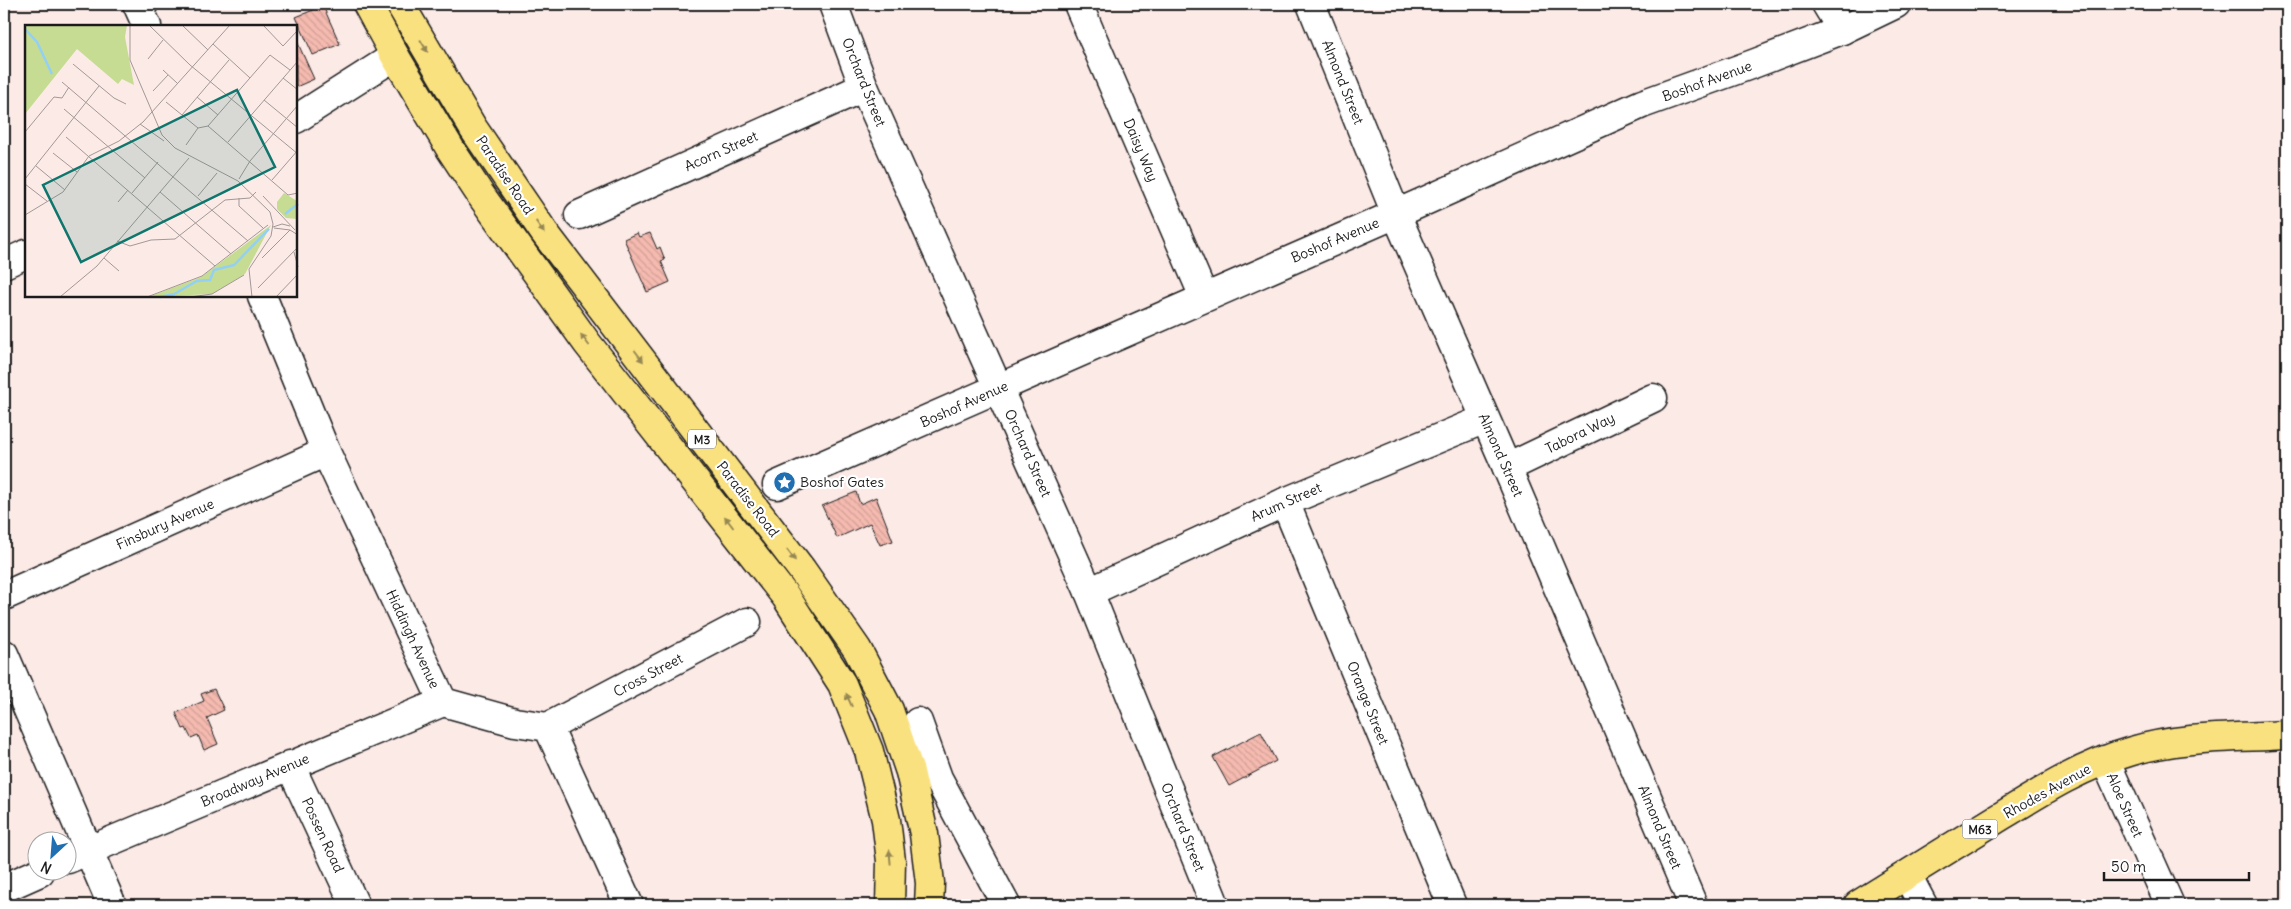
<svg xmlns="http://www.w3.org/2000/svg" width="2291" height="909" font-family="Delius,sans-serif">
<defs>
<pattern id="building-back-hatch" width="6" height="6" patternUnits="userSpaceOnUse" patternTransform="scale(1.25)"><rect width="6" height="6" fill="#f5bab0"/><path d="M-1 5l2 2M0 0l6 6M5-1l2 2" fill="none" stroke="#d19f97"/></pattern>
</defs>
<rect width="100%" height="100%" fill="#fceae7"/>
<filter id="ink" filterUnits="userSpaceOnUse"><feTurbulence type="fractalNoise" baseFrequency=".02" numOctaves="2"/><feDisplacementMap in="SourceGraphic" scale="10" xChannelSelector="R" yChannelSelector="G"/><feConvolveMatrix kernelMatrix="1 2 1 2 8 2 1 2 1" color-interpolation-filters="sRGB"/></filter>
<g filter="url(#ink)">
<g fill="url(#building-back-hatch)" stroke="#1c1c1c">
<path d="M323,6L340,44L313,55L296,17Z"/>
<path d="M296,39L314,79L296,87Z"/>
<path d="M637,233L639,237L650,233L657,249L660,247L665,260L661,261L670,282L647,292L624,239Z"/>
<path d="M856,492L860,504L876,497L893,541L880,545L870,523L837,538L822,506Z"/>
<path d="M214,689L224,710L207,718L218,744L204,750L198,735L191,738L186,728L183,729L176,713L204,701L201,694Z"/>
<path d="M1261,732L1276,761L1229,786L1213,757Z"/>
</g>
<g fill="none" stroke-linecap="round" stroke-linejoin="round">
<defs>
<g id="minor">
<path d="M137,4L147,26"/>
<path d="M833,4L864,87L1089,592L1215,905"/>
<path d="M1078,4L1204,297"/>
<path d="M1311,4L1396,214L1507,468L1693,905"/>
<path d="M1826,4L1842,30"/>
<path d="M296,119L395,56"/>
<path d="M579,215L864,87"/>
<path d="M4,264L26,254"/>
<path d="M262,296L326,452L443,702L515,722L548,727L629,905"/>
<path d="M1507,468L1653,398"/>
<path d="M777,485L1396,214L1642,104L1753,64L1842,30L1896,4"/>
<path d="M1285,502L1452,905"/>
<path d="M1089,592L1285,502L1485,419"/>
<path d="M4,596L326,452"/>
<path d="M4,654L112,905"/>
<path d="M918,722L938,778L1006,905"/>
<path d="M548,727L747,622"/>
<path d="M2105,760L2170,905"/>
<path d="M290,765L355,905"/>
<path d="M68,859L443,702"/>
<path d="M1907,875L1923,905"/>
<path d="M4,888L40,872"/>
</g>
<path id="major" d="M1858,905C1901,878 1944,852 1987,825C2034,796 2079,766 2132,751C2182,736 2236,738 2287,735"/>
<g id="highway">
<path d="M367,4L395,56L451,150L480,194L587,343L786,597L842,684L869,751L886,820L891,861L890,905"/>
<path d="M400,4L473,128L544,232L802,570L857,649L889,710L910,772L924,834L930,883L929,905"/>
</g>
</defs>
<use href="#minor" stroke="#1c1c1c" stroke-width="31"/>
<use href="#major" stroke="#1c1c1c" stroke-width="31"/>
<use href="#highway" stroke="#1c1c1c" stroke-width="31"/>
<use href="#minor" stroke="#fff" stroke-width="28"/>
<use href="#major" stroke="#fae180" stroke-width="28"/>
<use href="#highway" stroke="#fae180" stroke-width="28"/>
</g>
<defs><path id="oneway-solid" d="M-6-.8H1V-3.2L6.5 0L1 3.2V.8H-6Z" transform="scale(1.25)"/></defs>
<g fill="#968853">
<use href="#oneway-solid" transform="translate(424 46) rotate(59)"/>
<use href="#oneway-solid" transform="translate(540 227) rotate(55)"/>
<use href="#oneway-solid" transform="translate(585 340) rotate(-127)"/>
<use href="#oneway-solid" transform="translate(639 356) rotate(53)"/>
<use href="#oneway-solid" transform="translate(729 522) rotate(-127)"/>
<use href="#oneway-solid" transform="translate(791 555) rotate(53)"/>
<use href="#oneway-solid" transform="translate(849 700) rotate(-114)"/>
<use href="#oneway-solid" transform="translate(890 857) rotate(-95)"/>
</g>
</g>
<defs>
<symbol id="sight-disc" viewBox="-11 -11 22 22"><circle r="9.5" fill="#1f6fb2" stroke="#fff"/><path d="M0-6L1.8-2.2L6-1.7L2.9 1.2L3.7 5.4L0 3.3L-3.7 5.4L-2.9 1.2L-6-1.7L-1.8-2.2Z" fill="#fff"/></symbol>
</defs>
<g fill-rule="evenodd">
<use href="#sight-disc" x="772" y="470" width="25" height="25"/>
</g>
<g text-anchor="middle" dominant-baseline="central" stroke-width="4.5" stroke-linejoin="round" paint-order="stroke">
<g fill="#fff" stroke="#606060" stroke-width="1">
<rect x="688" y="429.5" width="28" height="19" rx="4"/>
<rect x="1962.5" y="819.5" width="35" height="19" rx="4"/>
</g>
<g font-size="12" font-weight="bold" fill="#1c1c1c">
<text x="702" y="439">M3</text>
<text x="1980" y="829">M63</text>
</g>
<g font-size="14" fill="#1c1c1c" stroke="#fff">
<text transform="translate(1707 81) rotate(-20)">Boshof Avenue</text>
<text transform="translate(864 82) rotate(68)">Orchard Street</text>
<text transform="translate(1343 82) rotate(68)">Almond Street</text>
<text transform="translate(1141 150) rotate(67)">Daisy Way</text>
<text transform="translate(721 151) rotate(-24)">Acorn Street</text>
<text transform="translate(505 175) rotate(56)">Paradise Road</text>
<text transform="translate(1335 240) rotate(-23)">Boshof Avenue</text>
<text transform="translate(964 404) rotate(-24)">Boshof Avenue</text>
<text transform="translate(1580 433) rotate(-26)">Tabora Way</text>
<text transform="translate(1028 453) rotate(66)">Orchard Street</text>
<text transform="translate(1501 455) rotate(66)">Almond Street</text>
<text transform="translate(748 499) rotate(52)">Paradise Road</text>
<text transform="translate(1286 502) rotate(-24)">Arum Street</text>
<text transform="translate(165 524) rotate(-24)">Finsbury Avenue</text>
<text transform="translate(413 639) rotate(65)">Hiddingh Avenue</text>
<text transform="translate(648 675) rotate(-28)">Cross Street</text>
<text transform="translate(1368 703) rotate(68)">Orange Street</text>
<text transform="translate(255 780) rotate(-23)">Broadway Avenue</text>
<text transform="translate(2047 791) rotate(-29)">Rhodes Avenue</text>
<text transform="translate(2125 805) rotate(66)">Aloe Street</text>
<text transform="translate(1183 827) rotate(68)">Orchard Street</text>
<text transform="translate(1660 827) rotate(67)">Almond Street</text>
<text transform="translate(323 835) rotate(65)">Possen Road</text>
</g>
<g font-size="14" fill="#1c1c1c" stroke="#fff" text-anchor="start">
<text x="800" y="482">Boshof Gates</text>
</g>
</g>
<g transform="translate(25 25)">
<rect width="272" height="272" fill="#fceae7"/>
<path d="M0,0H102L100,12L109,60L97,54L93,59L52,24L0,89ZM259,168L272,176V194L261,193L252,184V177ZM246,200L220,249L187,269L123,272L176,252Z" fill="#c5dc92"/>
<path fill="none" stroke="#94d0f4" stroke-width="2.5" d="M0,4L12,17L27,49M260,189L273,179M135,272L149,269L172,256L185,255L189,245L209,240L244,204"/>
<path fill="none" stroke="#a29896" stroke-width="1" d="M105,0V35L137,110L150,123L213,156L245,187L248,199L246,211L224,244L227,272M124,0L165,40L273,129M157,0L183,25M238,0L258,21L273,5M188,19L225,53M123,34L138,15M48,39L89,73L101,79M138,45L152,58M258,53L273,65M37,57L223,216M128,66L143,50M172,72L193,90M239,75L273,103M141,77L173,103L183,101L263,170L273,168M39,84L120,153M157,90L204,35M115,99L139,116M183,101L245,30L265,45M0,107L29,72L37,73L44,62M41,112L190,241M203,117L273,36M161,120L173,103M28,128L52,147M11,141L40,165M0,154L74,61M214,154L225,136L273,80M247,155L273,125M0,159L22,176M135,167L206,229M107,168L133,137M173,171L192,148M238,171L270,205M214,173V181L238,203M93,177L103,165M0,190L38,167L64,131L94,116L118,97L205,0M248,202L257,199L265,201M249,203L265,205L273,210M92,216L105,221L126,215L150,214L200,175L225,173L231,167M269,227L273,242M79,233L94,246M237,233L265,205M233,263L273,222M35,272L72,241L164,133M122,272L177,251L243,200M165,272L187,269L219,250M251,272L273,249"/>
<path fill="#0f766e" fill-opacity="0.15" stroke="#0f766e" stroke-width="2.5" d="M212,65L250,142L56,237L18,160Z"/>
<rect width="272" height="272" fill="none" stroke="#1c1c1c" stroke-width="2.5"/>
</g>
<rect width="2291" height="909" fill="none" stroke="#fff" stroke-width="20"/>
<rect x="10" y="10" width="2271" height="889" fill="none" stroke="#1c1c1c" stroke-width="2" filter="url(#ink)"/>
<g transform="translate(52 856) rotate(206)"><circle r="24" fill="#ffffff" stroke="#a4a4a4"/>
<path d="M0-4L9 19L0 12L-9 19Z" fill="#1f6fb2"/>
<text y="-8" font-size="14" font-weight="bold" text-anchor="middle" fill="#1c1c1c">N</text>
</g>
<path d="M2104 872v8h145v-8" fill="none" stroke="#1c1c1c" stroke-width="2.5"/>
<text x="2111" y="872" font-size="15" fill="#1c1c1c" stroke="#ffffff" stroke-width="4" paint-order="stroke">50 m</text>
</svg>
